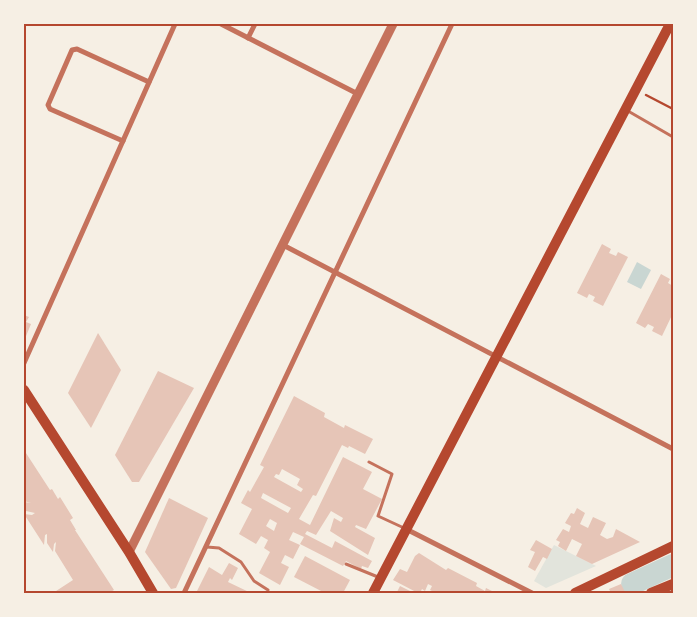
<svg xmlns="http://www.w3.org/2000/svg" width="697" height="617" font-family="Raleway,sans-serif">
<rect width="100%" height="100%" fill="#f6efe4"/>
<path fill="#e2e4dc" d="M554,545L596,566L546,588L534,581Z"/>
<path fill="#c9d6d2" d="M637,262L651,270L641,289L627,282Z"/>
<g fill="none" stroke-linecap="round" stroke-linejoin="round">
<path stroke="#c9d6d2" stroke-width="22" d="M632,584L673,565"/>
</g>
<g fill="#e6c5b7" fill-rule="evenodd">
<path d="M602,244L611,249L609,253L616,256L618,252L628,257L603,306L593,301L595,297L589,294L587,298L577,293Z"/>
<path d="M661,274L670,279L668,283L673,286V313L662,336L652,331L654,327L648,324L645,328L636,323Z"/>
<path d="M24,315L29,317L26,322L31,324L24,341Z"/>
<path d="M98,333L121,370L91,428L68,393Z"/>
<path d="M158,371L194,388L139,482H132L115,455Z"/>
<path d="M294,396L325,413L324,417L344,428L345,425L373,439L365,454L349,446L348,448L342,445L316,496L313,495L299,519L310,525L343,457L372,472L363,489L382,499L366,529L356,525L355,527L375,538L368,555L330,531L334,518L341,522L343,518L331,511L316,535L307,531L305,534L332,548L335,541L372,561L368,568L362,566L361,569L346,561L343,566L300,544L304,537L293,532L289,540L300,545L293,559L285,555L281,563L289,567L280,585L259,573L270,552L264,548L268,540L261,536L256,544L239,534L252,509L241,503L248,490L250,492L264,467L260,465ZM282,469L300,479L297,485L303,489L301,492L274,477L276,474L279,475ZM263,493L291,508L288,513L261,498ZM270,519L277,523L274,531L266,526Z"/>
<path d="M24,446L26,449L24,450L50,490L52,489L58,499L60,497L73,518L70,520L76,530H75L114,590L109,593H53L73,580L55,551L56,542L54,544L53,552L47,543V534L45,535L44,545L24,514L32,515L35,513L26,511L24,507V502L31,503L24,501Z"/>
<path d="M169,498L208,518L176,588L171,589L145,552Z"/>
<path d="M577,508L585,513L580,524L588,528L593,517L606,523L600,535L607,539L613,537L616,529L640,542L592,564L576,556L582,544L572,539L566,551L558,546L560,542L556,540L563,529L569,532L571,526L565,523L571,513L574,514Z"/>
<path d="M536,540L552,549L547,559L543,557L535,571L528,567L535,552L530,550Z"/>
<path d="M419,553L446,570L448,568L477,583L476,586L485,591L486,588L496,593H436L430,590L432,586L428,584L425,591L422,589L420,593H418L393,580L400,569L407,572L415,556Z"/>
<path d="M305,556L350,580L343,593H325L294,577Z"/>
<path d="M229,563L238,568L232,580L230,578L228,582L251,593H218L213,591L211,593H196L209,567L222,575Z"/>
<path d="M621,584L625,592L611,593L609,589Z"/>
<path d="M400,586L414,593H398L397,592Z"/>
</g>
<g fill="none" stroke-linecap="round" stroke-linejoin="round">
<path stroke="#b5482f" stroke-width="2.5" d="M646,95L673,109"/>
<g stroke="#c5725c" stroke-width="3">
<path d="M628,111L673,137"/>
<path d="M369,462L392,474L378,516L404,528"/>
<path d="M207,547L219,548L241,562L254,581L268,590"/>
<path d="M346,564L378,577"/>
</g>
<g stroke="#c5725c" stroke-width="5">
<path d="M221,24L358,94"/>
<path d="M248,38L255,24"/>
<path d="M123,141L50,109L48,105L72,50L77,49L149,82"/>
<path d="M283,245L673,449"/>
<path d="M24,363L175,24"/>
<path d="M406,529L532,593"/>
<path d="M184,593L452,24"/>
</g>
<path stroke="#c5725c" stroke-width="9" d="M129,552L393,24"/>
<g stroke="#b5482f" stroke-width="10">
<path d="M24,390L129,552L153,593"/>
<path d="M373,593L670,24"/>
<path d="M575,593L673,546"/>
<path d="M651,593L673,584"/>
</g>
</g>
<rect width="697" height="617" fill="none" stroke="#f6efe4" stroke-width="50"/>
<rect x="25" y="25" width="647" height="567" fill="none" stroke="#b5482f" stroke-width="2"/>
</svg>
